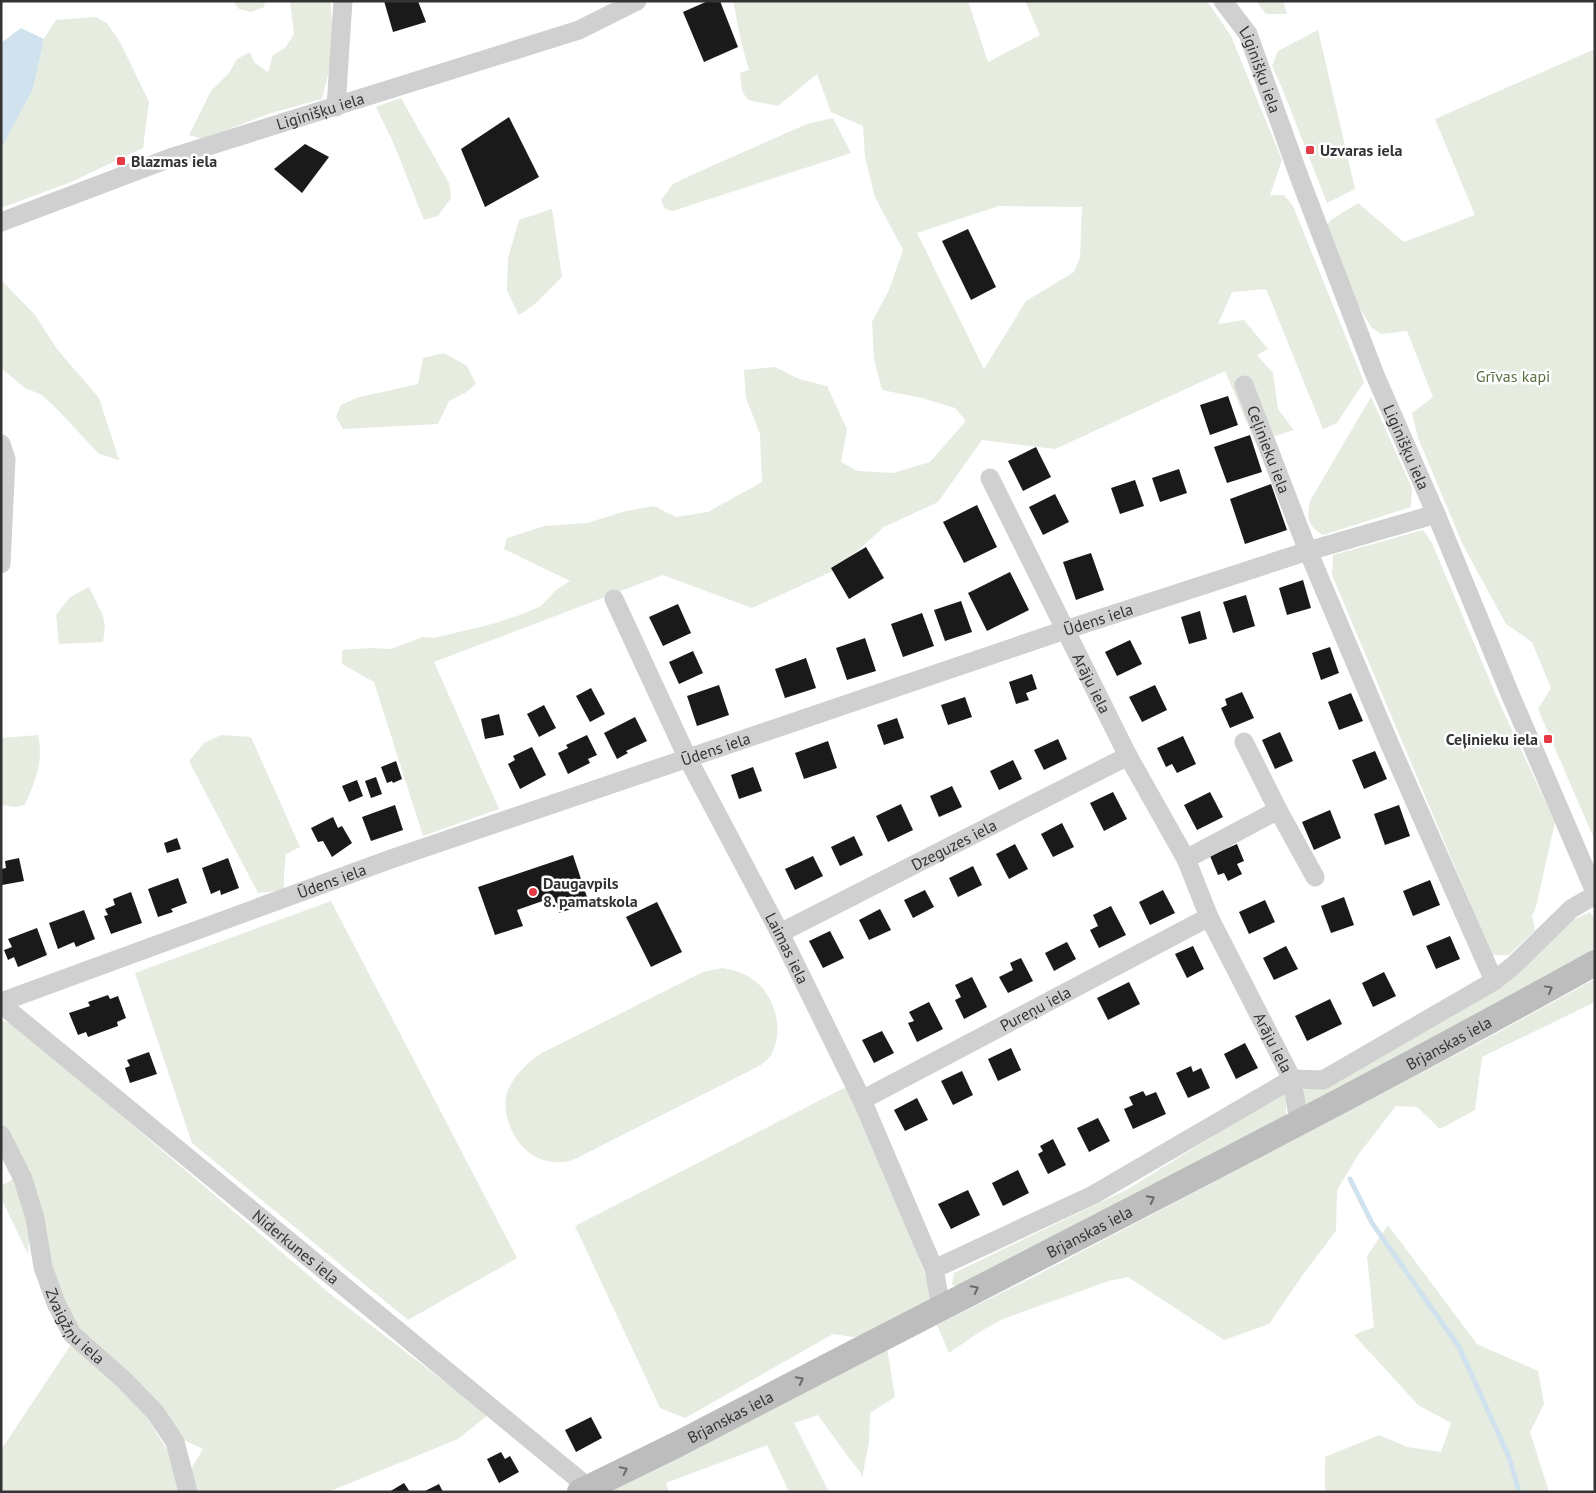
<svg xmlns="http://www.w3.org/2000/svg" width="1596" height="1493" font-family="'PT Sans',sans-serif">
<rect width="100%" height="100%" fill="#fff"/>
<g fill="#e6ecdf" fill-rule="evenodd">
<path d="M233,1H265L264,7L251,12L239,9Z"/>
<path d="M290,1H330L335,47L322,99L271,113L203,139L189,135L211,91L229,73L237,59L250,52L254,62L268,72L273,55L285,48L294,34Z"/>
<path d="M733,1H968L988,62L1040,35L1025,1H1207L1231,36L1282,160L1270,195H1284L1293,206L1364,382L1337,423L1323,429L1266,289L1232,292L1218,324L1244,320L1268,349L1257,355L1273,373L1278,409L1294,430L1255,442L1225,371L1055,449L982,440L938,502L884,527L837,569L752,608L663,575L434,662L499,809L423,836L374,682L342,664V650L371,648L391,649L423,637L434,638L496,623L520,615L541,606L556,590L570,581L504,549L507,538L544,526L587,523L626,511L654,506L676,517L708,512L762,482L760,434L746,398L744,370L775,367L799,379L827,386L847,429L841,462L858,471L893,473L930,462L966,421L955,408L922,398L882,390L874,359L872,322L889,290L903,250L875,197L865,157L863,126L831,112L817,74L778,106L748,100L742,91L740,73L749,70L741,41ZM999,206L1082,207L1080,257L1074,272L1026,301L984,369L917,233Z"/>
<path d="M1256,1H1283L1287,14H1266Z"/>
<path d="M95,17L107,23L121,44L149,102L143,148L71,182L1,208V149L33,89L44,39L56,20Z"/>
<path d="M1318,30L1355,189L1327,203L1282,88L1272,66L1278,51Z"/>
<path d="M1595,49V841L1538,709L1551,688L1532,642L1506,624L1463,545L1418,438L1412,413L1433,397L1407,331L1381,334L1371,327L1356,302L1325,228L1331,220L1358,203L1404,242L1475,215L1435,119Z"/>
<path d="M401,98L449,183L451,198L438,216L424,220L393,142L376,107Z"/>
<path d="M833,118L851,153L673,211L665,209L661,200L673,184L696,173L807,124Z"/>
<path d="M552,209L562,277L535,304L519,315L507,291L508,258L519,220Z"/>
<path d="M1,280L35,315L57,349L99,398L119,460L99,454L56,408L42,395L25,388L1,368Z"/>
<path d="M444,353L467,366L476,384L465,393L449,401L438,424L343,429L336,417L341,405L356,398L418,384L423,358Z"/>
<path d="M1371,397L1412,488L1411,507L1323,535C1307,525 1307,519 1310,501Z"/>
<path d="M1423,530L1432,543L1498,700L1555,822L1536,907L1532,916L1535,930L1509,955H1492L1332,575L1333,555Z"/>
<path d="M89,587L103,616L105,626L103,642L59,644L56,615L70,597Z"/>
<path d="M38,735C44,763 35,780 25,805L15,807L1,805V738Z"/>
<path d="M221,735L251,737L300,847L286,854L284,873V890L258,893L189,761L204,743Z"/>
<path d="M331,901L517,1258L408,1320L192,1143L135,973Z"/>
<path d="M1590,912L1595,920V952L1305,1105L1301,1098L1304,1090L1430,1026L1512,974L1573,920Z"/>
<path d="M723,968C734,971 743,972 752,979C775,994 785,1030 771,1055C769,1059 764,1062 761,1065L577,1158C572,1160 567,1162 562,1162C535,1164 515,1145 508,1120C505,1110 504,1100 508,1090C515,1074 528,1062 542,1053L703,972Z"/>
<path d="M1595,979V1002L1482,1057L1475,1110L1440,1129L1417,1107L1396,1106L1358,1155L1337,1190L1336,1231L1302,1276L1269,1324L1224,1340L1128,1277L1109,1281L1003,1319L981,1331L949,1353L937,1325L1043,1272L1484,1040Z"/>
<path d="M1,1021L13,1023L334,1297L488,1415L458,1439L328,1492H197L191,1469L203,1449L184,1440L89,1338L73,1321L64,1303L50,1257L44,1218L1,1125Z"/>
<path d="M848,1086L913,1241L934,1301L860,1338L833,1334L685,1418L660,1408L575,1226Z"/>
<path d="M1286,1091V1114L1282,1122L958,1288L952,1284L954,1273L1128,1189Z"/>
<path d="M15,1178L30,1226L28,1254L1,1198V1186Z"/>
<path d="M1388,1225L1477,1344L1538,1371L1544,1404L1530,1432L1549,1492H1325V1457L1379,1435L1407,1447L1441,1452L1451,1423L1418,1405L1354,1335L1374,1327L1367,1256Z"/>
<path d="M72,1343L138,1403L167,1450L182,1492H1V1450Z"/>
<path d="M887,1348L895,1397L870,1413L869,1442L862,1478L861,1473L846,1454L818,1415L794,1423L829,1492H789L767,1445L666,1483L669,1492H606Z"/>
</g>
<path fill="#cfe2ee" d="M21,28L44,39L33,89L1,149V43Z"/>
<g fill="none" stroke-linecap="round" stroke-linejoin="round">
<path stroke="#cfe2ee" stroke-width="5" d="M1350,1179L1372,1223L1459,1347L1509,1457L1519,1492"/>
</g>
<g fill="#1a1a1a">
<path d="M384,1H418L426,22L393,32Z"/>
<path d="M708,1H720L738,47L704,62L683,12Z"/>
<path d="M509,117L539,177L485,207L461,149Z"/>
<path d="M305,144L329,157L302,193L274,169Z"/>
<path d="M968,229L996,287L971,300L942,241Z"/>
<path d="M1228,396L1238,425L1210,435L1200,405Z"/>
<path d="M1250,435L1262,472L1227,483L1214,447Z"/>
<path d="M1036,447L1051,477L1023,491L1008,461Z"/>
<path d="M1179,469L1187,493L1160,502L1152,478Z"/>
<path d="M1135,480L1144,506L1120,514L1111,488Z"/>
<path d="M1271,484L1287,530L1245,544L1230,499Z"/>
<path d="M1055,494L1069,522L1043,535L1029,507Z"/>
<path d="M977,505L997,547L964,563L943,522Z"/>
<path d="M866,547L884,578L849,599L831,568Z"/>
<path d="M1091,553L1104,590L1076,600L1063,562Z"/>
<path d="M1010,572L1029,610L987,631L968,593Z"/>
<path d="M1303,580L1311,608L1287,615L1279,588Z"/>
<path d="M1246,595L1255,626L1233,633L1223,602Z"/>
<path d="M961,601L972,632L945,641L934,610Z"/>
<path d="M678,604L691,633L663,646L649,617Z"/>
<path d="M1200,611L1207,639L1189,644L1181,617Z"/>
<path d="M922,613L934,646L903,657L891,624Z"/>
<path d="M865,638L876,671L847,680L836,648Z"/>
<path d="M1130,640L1142,664L1117,676L1105,652Z"/>
<path d="M1330,647L1339,673L1321,680L1312,653Z"/>
<path d="M693,651L703,673L679,684L669,662Z"/>
<path d="M806,658L816,688L785,698L775,669Z"/>
<path d="M1032,674L1037,689L1026,693L1029,700L1016,704L1009,682Z"/>
<path d="M719,685L729,715L697,726L687,696Z"/>
<path d="M1155,685L1167,710L1142,722L1129,697Z"/>
<path d="M591,688L605,714L590,722L576,696Z"/>
<path d="M1242,692L1254,718L1230,728L1221,708L1227,705L1225,699Z"/>
<path d="M1351,693L1363,721L1339,730L1328,702Z"/>
<path d="M965,697L972,717L948,725L941,705Z"/>
<path d="M544,705L556,728L539,737L527,714Z"/>
<path d="M499,714L504,735L485,739L481,719Z"/>
<path d="M635,717L647,741L626,751L628,753L617,759L604,733Z"/>
<path d="M897,718L904,738L884,745L877,725Z"/>
<path d="M1280,732L1293,761L1275,769L1262,740Z"/>
<path d="M587,735L597,755L588,759L590,763L568,774L558,753L568,748L566,745Z"/>
<path d="M1183,736L1196,764L1177,773L1172,764L1166,767L1157,748Z"/>
<path d="M1058,739L1067,759L1044,770L1034,750Z"/>
<path d="M828,741L837,768L804,779L795,753Z"/>
<path d="M532,747L546,775L520,789L508,764L515,760L513,756Z"/>
<path d="M1375,751L1387,779L1364,789L1352,760Z"/>
<path d="M1013,760L1022,779L999,790L990,771Z"/>
<path d="M396,761L402,779L393,783L392,781L387,783L381,767Z"/>
<path d="M753,767L762,791L739,799L731,775Z"/>
<path d="M376,777L382,794L371,798L365,781Z"/>
<path d="M357,780L363,796L349,802L342,786Z"/>
<path d="M952,786L962,807L939,817L930,796Z"/>
<path d="M1113,792L1127,819L1104,831L1090,803Z"/>
<path d="M1210,792L1223,817L1197,830L1184,805Z"/>
<path d="M901,804L913,830L888,842L876,816Z"/>
<path d="M395,805L403,830L371,841L362,817Z"/>
<path d="M1399,805L1410,836L1385,845L1374,814Z"/>
<path d="M1330,810L1341,838L1314,850L1302,822Z"/>
<path d="M333,817L338,828L342,826L352,843L332,857L323,841L318,842L311,828Z"/>
<path d="M1062,823L1074,847L1053,857L1041,834Z"/>
<path d="M854,836L863,855L840,866L831,847Z"/>
<path d="M177,838L181,849L167,853L164,843Z"/>
<path d="M1015,844L1028,869L1009,879L996,854Z"/>
<path d="M1237,844L1244,861L1237,864L1242,874L1228,881L1224,873L1218,875L1210,856Z"/>
<path d="M573,855L589,903L559,913L554,897L517,910L523,926L495,935L478,887Z"/>
<path d="M813,856L823,876L795,890L785,869Z"/>
<path d="M19,858L24,881L2,885L1,869L6,868L5,861Z"/>
<path d="M228,858L239,888L221,895L220,890L211,894L202,868Z"/>
<path d="M973,866L982,885L958,897L949,878Z"/>
<path d="M178,878L187,903L171,909L173,912L158,917L148,889Z"/>
<path d="M1430,880L1440,905L1413,916L1403,891Z"/>
<path d="M925,890L934,907L913,918L904,900Z"/>
<path d="M1163,890L1175,913L1150,925L1139,902Z"/>
<path d="M131,892L142,923L111,934L104,916L108,915L105,909L115,905L113,899Z"/>
<path d="M1344,897L1354,925L1331,933L1321,906Z"/>
<path d="M1265,900L1275,922L1249,934L1239,912Z"/>
<path d="M657,902L682,952L651,967L626,917Z"/>
<path d="M1111,906L1126,935L1099,948L1090,930L1098,926L1093,915Z"/>
<path d="M880,909L891,930L869,940L859,920Z"/>
<path d="M84,910L95,939L76,947L74,942L58,949L49,923Z"/>
<path d="M37,928L47,955L18,967L14,957L8,960L4,950L12,947L8,939Z"/>
<path d="M830,931L844,958L823,968L809,941Z"/>
<path d="M1450,936L1460,959L1436,969L1426,946Z"/>
<path d="M1067,942L1076,959L1054,971L1045,953Z"/>
<path d="M1193,946L1204,969L1187,978L1175,954Z"/>
<path d="M1286,946L1298,969L1274,980L1263,958Z"/>
<path d="M1021,958L1033,981L1008,993L999,977L1013,970L1010,963Z"/>
<path d="M1384,972L1396,996L1373,1007L1362,983Z"/>
<path d="M972,977L987,1007L964,1019L955,1000L961,997L955,985Z"/>
<path d="M1129,982L1140,1004L1108,1020L1097,998Z"/>
<path d="M108,995L110,999L118,996L126,1018L117,1022L118,1026L88,1037L86,1032L78,1035L69,1013L90,1006L88,1002Z"/>
<path d="M1330,999L1342,1024L1307,1041L1295,1016Z"/>
<path d="M929,1002L943,1029L917,1042L908,1023L914,1021L909,1012Z"/>
<path d="M882,1031L894,1053L874,1063L862,1040Z"/>
<path d="M1245,1043L1258,1068L1236,1079L1224,1054Z"/>
<path d="M1011,1048L1021,1070L998,1081L988,1059Z"/>
<path d="M149,1052L157,1074L130,1083L125,1068L130,1066L127,1060Z"/>
<path d="M1191,1066L1193,1072L1201,1068L1210,1088L1188,1098L1176,1073Z"/>
<path d="M962,1071L973,1095L953,1105L941,1081Z"/>
<path d="M1143,1091L1146,1096L1156,1092L1166,1114L1133,1129L1124,1109L1133,1105L1129,1097Z"/>
<path d="M917,1098L928,1120L905,1131L894,1110Z"/>
<path d="M1098,1118L1110,1141L1089,1152L1077,1128Z"/>
<path d="M1053,1139L1066,1165L1048,1174L1038,1154L1043,1151L1040,1146Z"/>
<path d="M1018,1170L1029,1193L1003,1206L992,1183Z"/>
<path d="M968,1190L980,1215L951,1229L938,1204Z"/>
<path d="M591,1417L602,1438L576,1452L565,1430Z"/>
<path d="M501,1452L505,1459L510,1456L519,1472L499,1483L487,1459Z"/>
<path d="M404,1483L410,1492H389Z"/>
<path d="M439,1484L443,1492H423Z"/>
</g>
<g fill="none" stroke-linecap="round" stroke-linejoin="round">
<g stroke="#d0d0d0" stroke-width="19">
<path id="s1" d="M1223,1L1248,34L1300,179L1375,375L1436,514L1510,694L1595,892"/>
<path d="M336,107L343,1"/>
<path id="s2" d="M1,222L173,157L579,30L637,1"/>
<path id="s3" d="M1244,385L1308,551L1390,745L1494,981"/>
<path d="M1,444L6,459L1,564"/>
<path id="s4" d="M990,478L1128,756L1186,859L1209,917L1292,1079L1299,1123"/>
<path id="s5" d="M614,599L688,759L780,933L862,1100L934,1269L941,1307"/>
<path d="M1244,742L1278,810"/>
<path d="M1186,859L1278,810L1315,877"/>
<path id="s6" d="M780,933L1128,756"/>
<path id="s7" d="M1,1002L391,859L1065,630L1308,551L1436,514"/>
<path id="s8" d="M1,1004L589,1488L591,1492"/>
<path id="s9" d="M862,1100L1209,917"/>
<path id="s10" d="M1,1135L23,1179L35,1218L43,1267L56,1303L72,1334L123,1379L155,1412L175,1442L188,1492"/>
<path d="M934,1269L1093,1195L1292,1079L1323,1080L1494,981L1514,965L1571,909L1595,895"/>
</g>
<path stroke="#bdbdbd" stroke-width="26" id="s11" d="M580,1492L678,1444C984,1284 1293,1131 1595,963"/>
</g>
<defs><path id="oneway-chevron" d="M-2-3.5L2.5 0L-2 3.5" fill="none" stroke-width="1.6" stroke-linecap="round" stroke-linejoin="round" transform="scale(1.25)"/></defs>
<g stroke="#6a6a6a">
<use href="#oneway-chevron" transform="translate(1549 989) rotate(-29)"/>
<use href="#oneway-chevron" transform="translate(1151 1199) rotate(-27)"/>
<use href="#oneway-chevron" transform="translate(975 1289) rotate(-27)"/>
<use href="#oneway-chevron" transform="translate(800 1380) rotate(-27)"/>
<use href="#oneway-chevron" transform="translate(624 1470) rotate(-26)"/>
</g>
<g fill="#e63946" stroke="#fff" stroke-width="2">
<rect x="1305" y="145" width="10" height="10" rx="2.5"/>
<rect x="116" y="156" width="10" height="10" rx="2.5"/>
<rect x="1543" y="734" width="10" height="10" rx="2.5"/>
<circle cx="533" cy="892" r="5"/>
</g>
<g text-anchor="middle" dominant-baseline="central" stroke-width="5" stroke-linejoin="round" paint-order="stroke">
<g font-size="16" fill="#333" stroke="#fff">
<text stroke="none"><textPath href="#s1" startOffset="79">Liginišķu iela</textPath></text>
<text stroke="none"><textPath href="#s2" startOffset="338">Liginišķu iela</textPath></text>
<text stroke="none"><textPath href="#s1" startOffset="484">Liginišķu iela</textPath></text>
<text stroke="none"><textPath href="#s3" startOffset="69">Ceļinieku iela</textPath></text>
<text stroke="none"><textPath href="#s7" startOffset="1162">Ūdens iela</textPath></text>
<text stroke="none"><textPath href="#s4" startOffset="229">Arāju iela</textPath></text>
<text stroke="none"><textPath href="#s7" startOffset="758">Ūdens iela</textPath></text>
<text stroke="none"><textPath href="#s6" startOffset="195">Dzeguzes iela</textPath></text>
<text stroke="none"><textPath href="#s7" startOffset="352">Ūdens iela</textPath></text>
<text stroke="none"><textPath href="#s5" startOffset="390">Laimas iela</textPath></text>
<text stroke="none"><textPath href="#s9" startOffset="196">Pureņu iela</textPath></text>
<text stroke="none"><textPath href="#s4" startOffset="632">Arāju iela</textPath></text>
<text stroke="none"><textPath href="#s11" startOffset="978">Brjanskas iela</textPath></text>
<text stroke="none"><textPath href="#s11" startOffset="572">Brjanskas iela</textPath></text>
<text stroke="none"><textPath href="#s8" startOffset="382">Niderkunes iela</textPath></text>
<text stroke="none"><textPath href="#s10" startOffset="208">Zvaigžņu iela</textPath></text>
<text stroke="none"><textPath href="#s11" startOffset="168">Brjanskas iela</textPath></text>
</g>
<g font-size="16" font-weight="bold" fill="#333" stroke="#fff" text-anchor="start">
<text x="1320" y="150">Uzvaras iela</text>
<text x="131" y="161">Blazmas iela</text>
<text x="1538" y="739" text-anchor="end">Ceļinieku iela</text>
<text x="543" y="883">Daugavpils<tspan x="543" dy="18">8. pamatskola</tspan></text>
</g>
<g font-size="16" fill="#56703f" stroke="#fff">
<text x="1513" y="376">Grīvas kapi</text>
</g>
</g>
<rect width="1596" height="1493" fill="none" stroke="#333333" stroke-width="5"/>
</svg>
